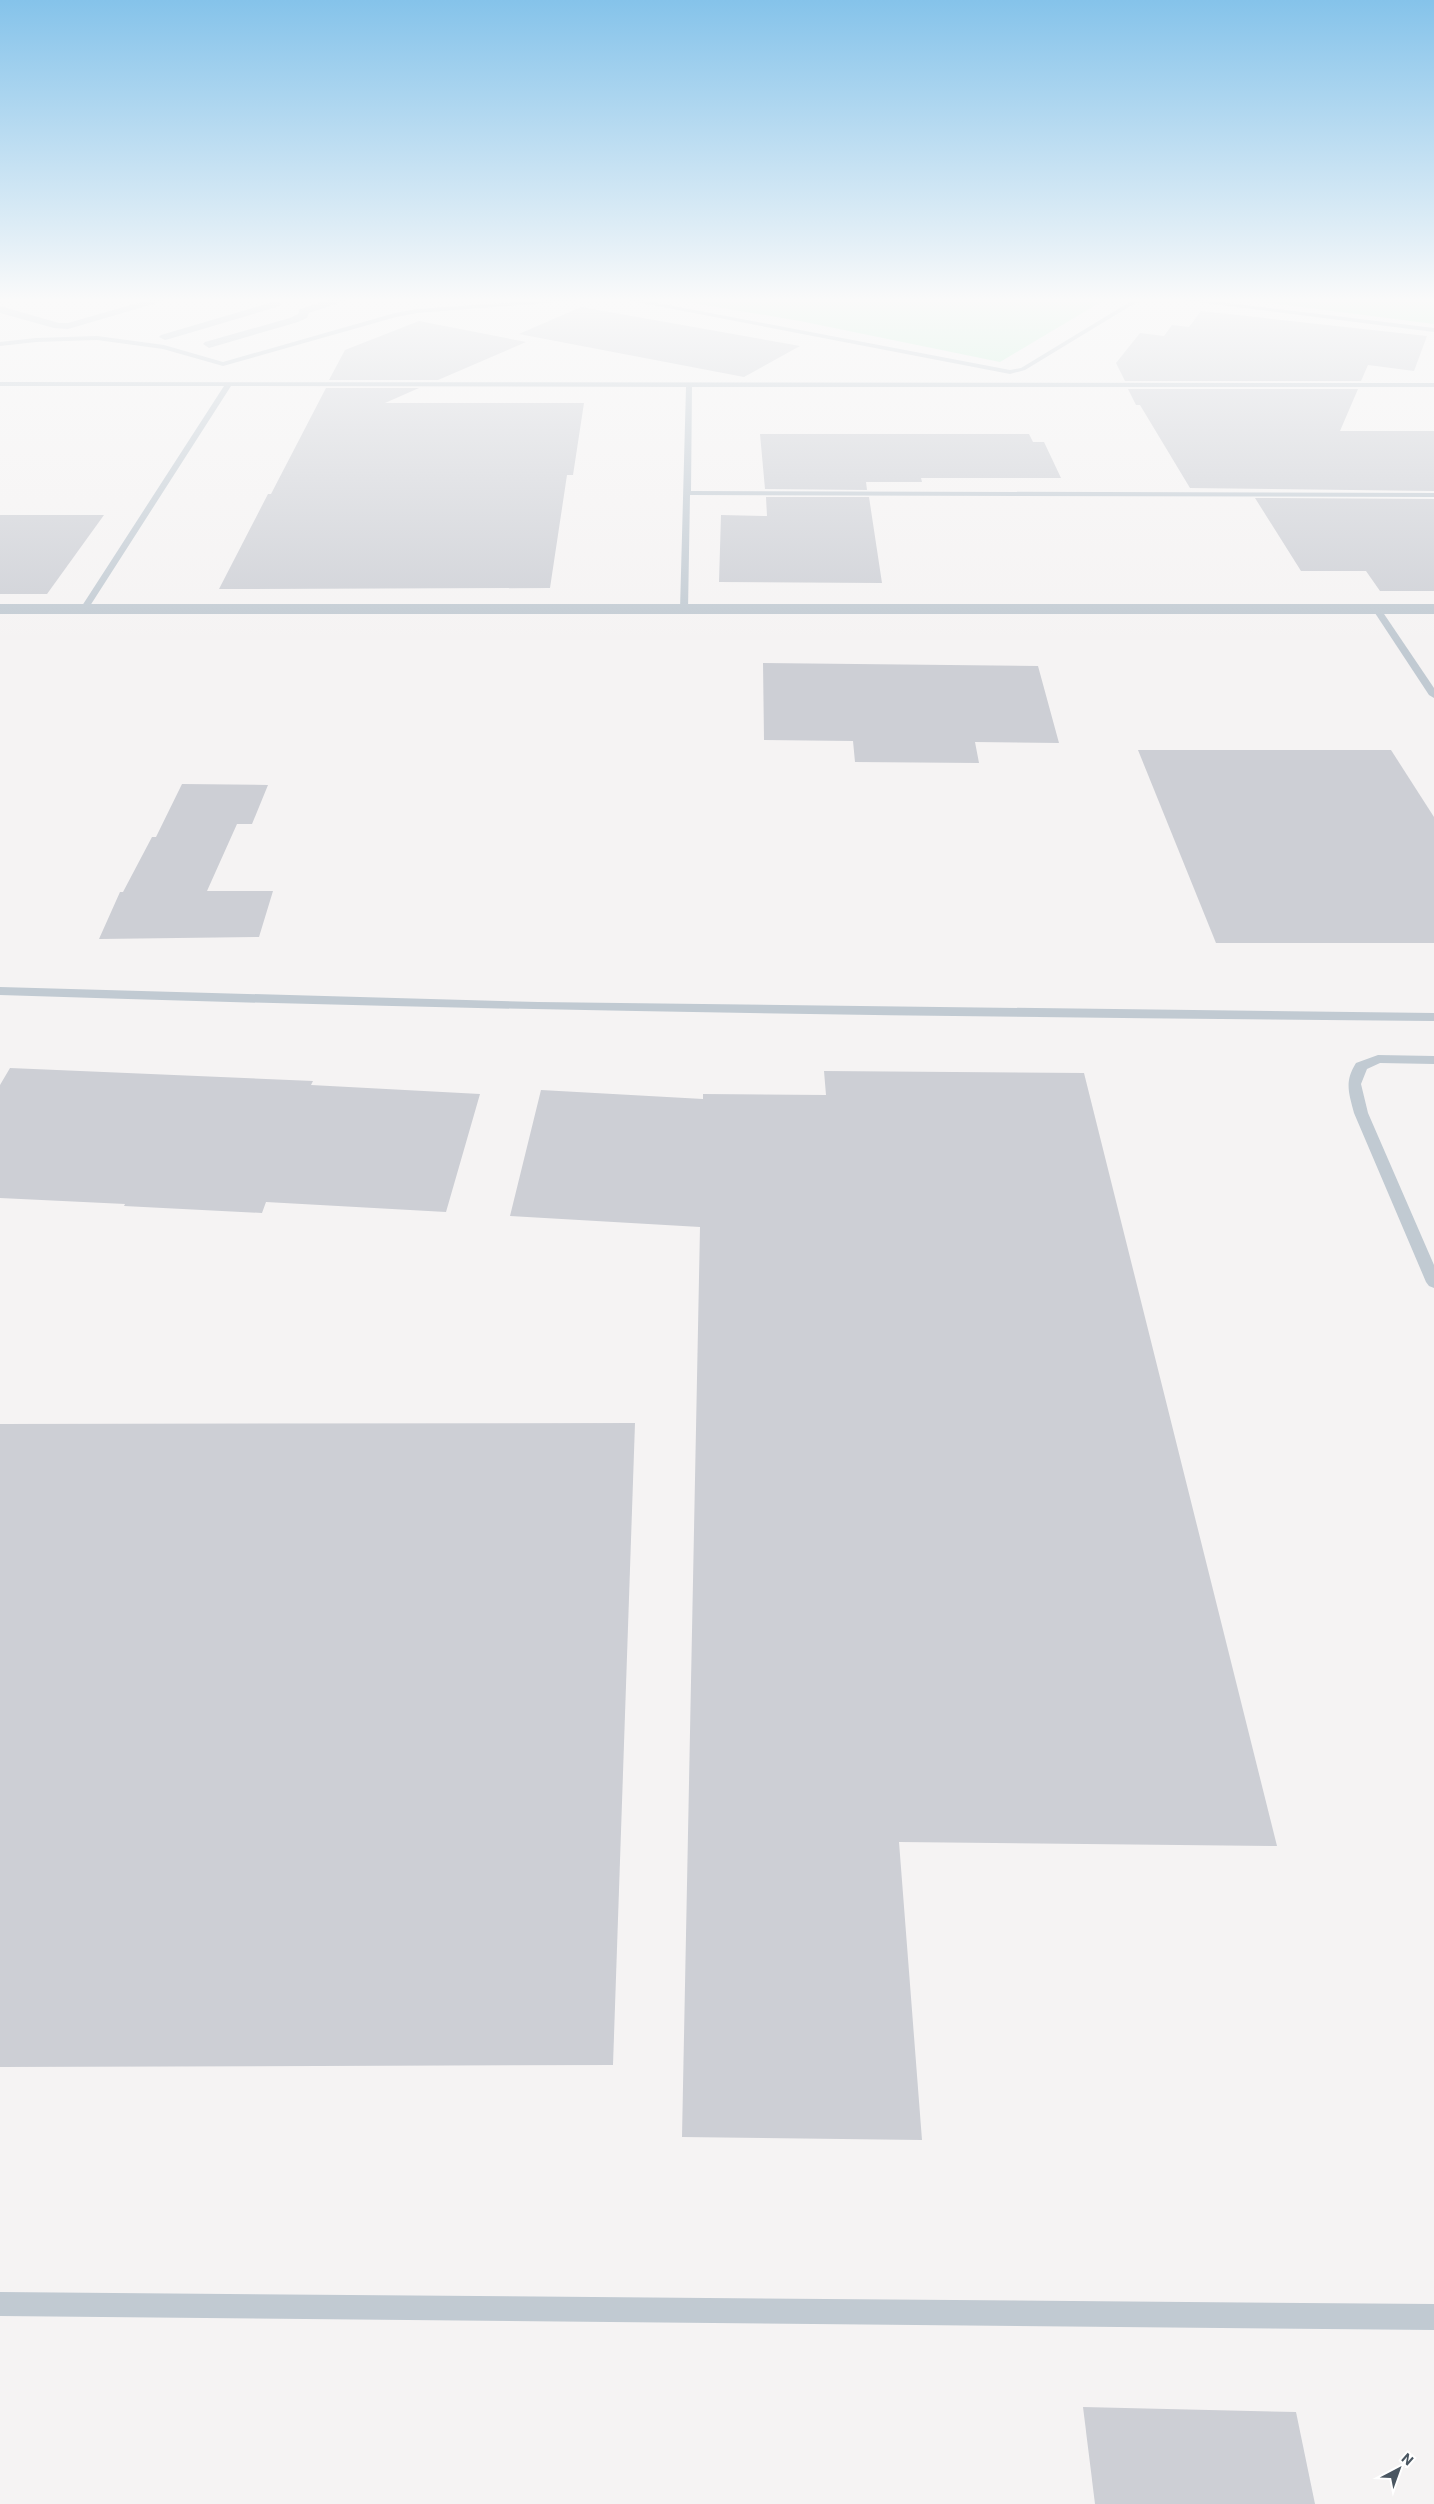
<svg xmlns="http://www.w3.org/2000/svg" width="1434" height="2504" font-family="Roboto,sans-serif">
<rect width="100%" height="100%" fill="#f5f3f3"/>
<g fill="#c3f1d5">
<path d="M675,300H1104L1000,362L800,321Z"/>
<path d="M1247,300H1434V324Z"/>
</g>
<g fill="#cdcfd5">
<path d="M581,307L800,346L744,377L519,334Z"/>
<path d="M1201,311L1427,336L1414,371L1368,365L1361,381H1125L1116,363L1140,333L1164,336L1172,325L1189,327Z"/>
<path d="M419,321L526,342L438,380H329L345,350Z"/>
<path d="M326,388H419L385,403H584L573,475H567L550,588L219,589L268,494H271Z"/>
<path d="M1128,389H1358L1340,431H1434V491L1190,488L1140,405H1136Z"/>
<path d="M760,434H1029L1033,442H1044L1061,478H921L922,482H866L867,490L765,489Z"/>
<path d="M766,497H869L882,583L719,582L721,515L767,516Z"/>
<path d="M1255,498L1434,499V591H1380L1366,571H1301Z"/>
<path d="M0,515H104L47,594H0Z"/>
<path d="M763,663L1038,666L1059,743L975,742L979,763L855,762L853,741L764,740Z"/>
<path d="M1138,750H1391L1434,817V943H1216Z"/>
<path d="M182,784L268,785L252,824H237L207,891H273L259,937L99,939L120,892H123L152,837H156Z"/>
<path d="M10,1068L313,1081L311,1085L480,1094L446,1212L266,1202L262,1213L124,1206L125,1204L0,1198V1085Z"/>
<path d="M824,1071L1084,1073L1277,1846L899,1842L922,2140L682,2137L700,1227L510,1216L541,1090L703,1099V1094L826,1095Z"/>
<path d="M635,1423L613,2065L0,2067V1424Z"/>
<path d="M1083,2407L1296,2412L1315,2504H1095Z"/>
</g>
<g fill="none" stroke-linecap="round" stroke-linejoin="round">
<g fill="#c1cad2" fill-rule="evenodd">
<path d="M547,300H584L417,313L396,317L223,366L163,349L97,340L36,342L0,346V342L36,338L97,336L164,345L223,362L395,313L417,309Z"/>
<path d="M626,300H642L1010,370L1021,368L1128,303L1145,300L1132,305L1025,370L1010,374Z"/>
<path d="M1181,300H1203L1434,328V332Z"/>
<path d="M0,382L1434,383V387H692L691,491L1434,493V497L690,495L688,610L684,613L680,610L686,387L231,386L88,609L84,612L80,609L224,386H0Z"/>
<path d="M1374,608H1380L1434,688V698L1429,695L1373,610Z"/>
<path d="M0,987L538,1002L1434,1013V1021C956,1017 478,1011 0,995Z"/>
<path d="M1378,1055L1434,1056V1064L1380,1063L1367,1069L1361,1084L1368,1113L1434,1265V1288L1429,1286L1426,1282L1354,1113C1349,1093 1344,1082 1356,1063Z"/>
<path d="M0,2292L1434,2304V2330L0,2316Z"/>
</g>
<g fill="#c1cad2" fill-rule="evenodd">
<path d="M148,300H167L68,329L54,328L0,313V306L59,323H68Z"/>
<path d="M328,300H347L309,313L307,318L298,322L209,348L203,344L205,342L290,318L298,314L300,309Z"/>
<path d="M276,301L280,302V306L169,339L165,340L159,337L161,335Z"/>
<rect x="0" y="604" width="1434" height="10"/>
</g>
</g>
<linearGradient id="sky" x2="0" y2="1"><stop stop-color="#85c3ea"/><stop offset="0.46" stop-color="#fafafa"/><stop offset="1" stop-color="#fafafa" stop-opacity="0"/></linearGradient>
<rect width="1434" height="651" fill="url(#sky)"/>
<g transform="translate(1399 2469) rotate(41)" stroke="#ffffff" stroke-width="4" paint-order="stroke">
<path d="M0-4L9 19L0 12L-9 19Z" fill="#4a5661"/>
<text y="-8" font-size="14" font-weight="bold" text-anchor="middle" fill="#4a5661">N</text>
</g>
</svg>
